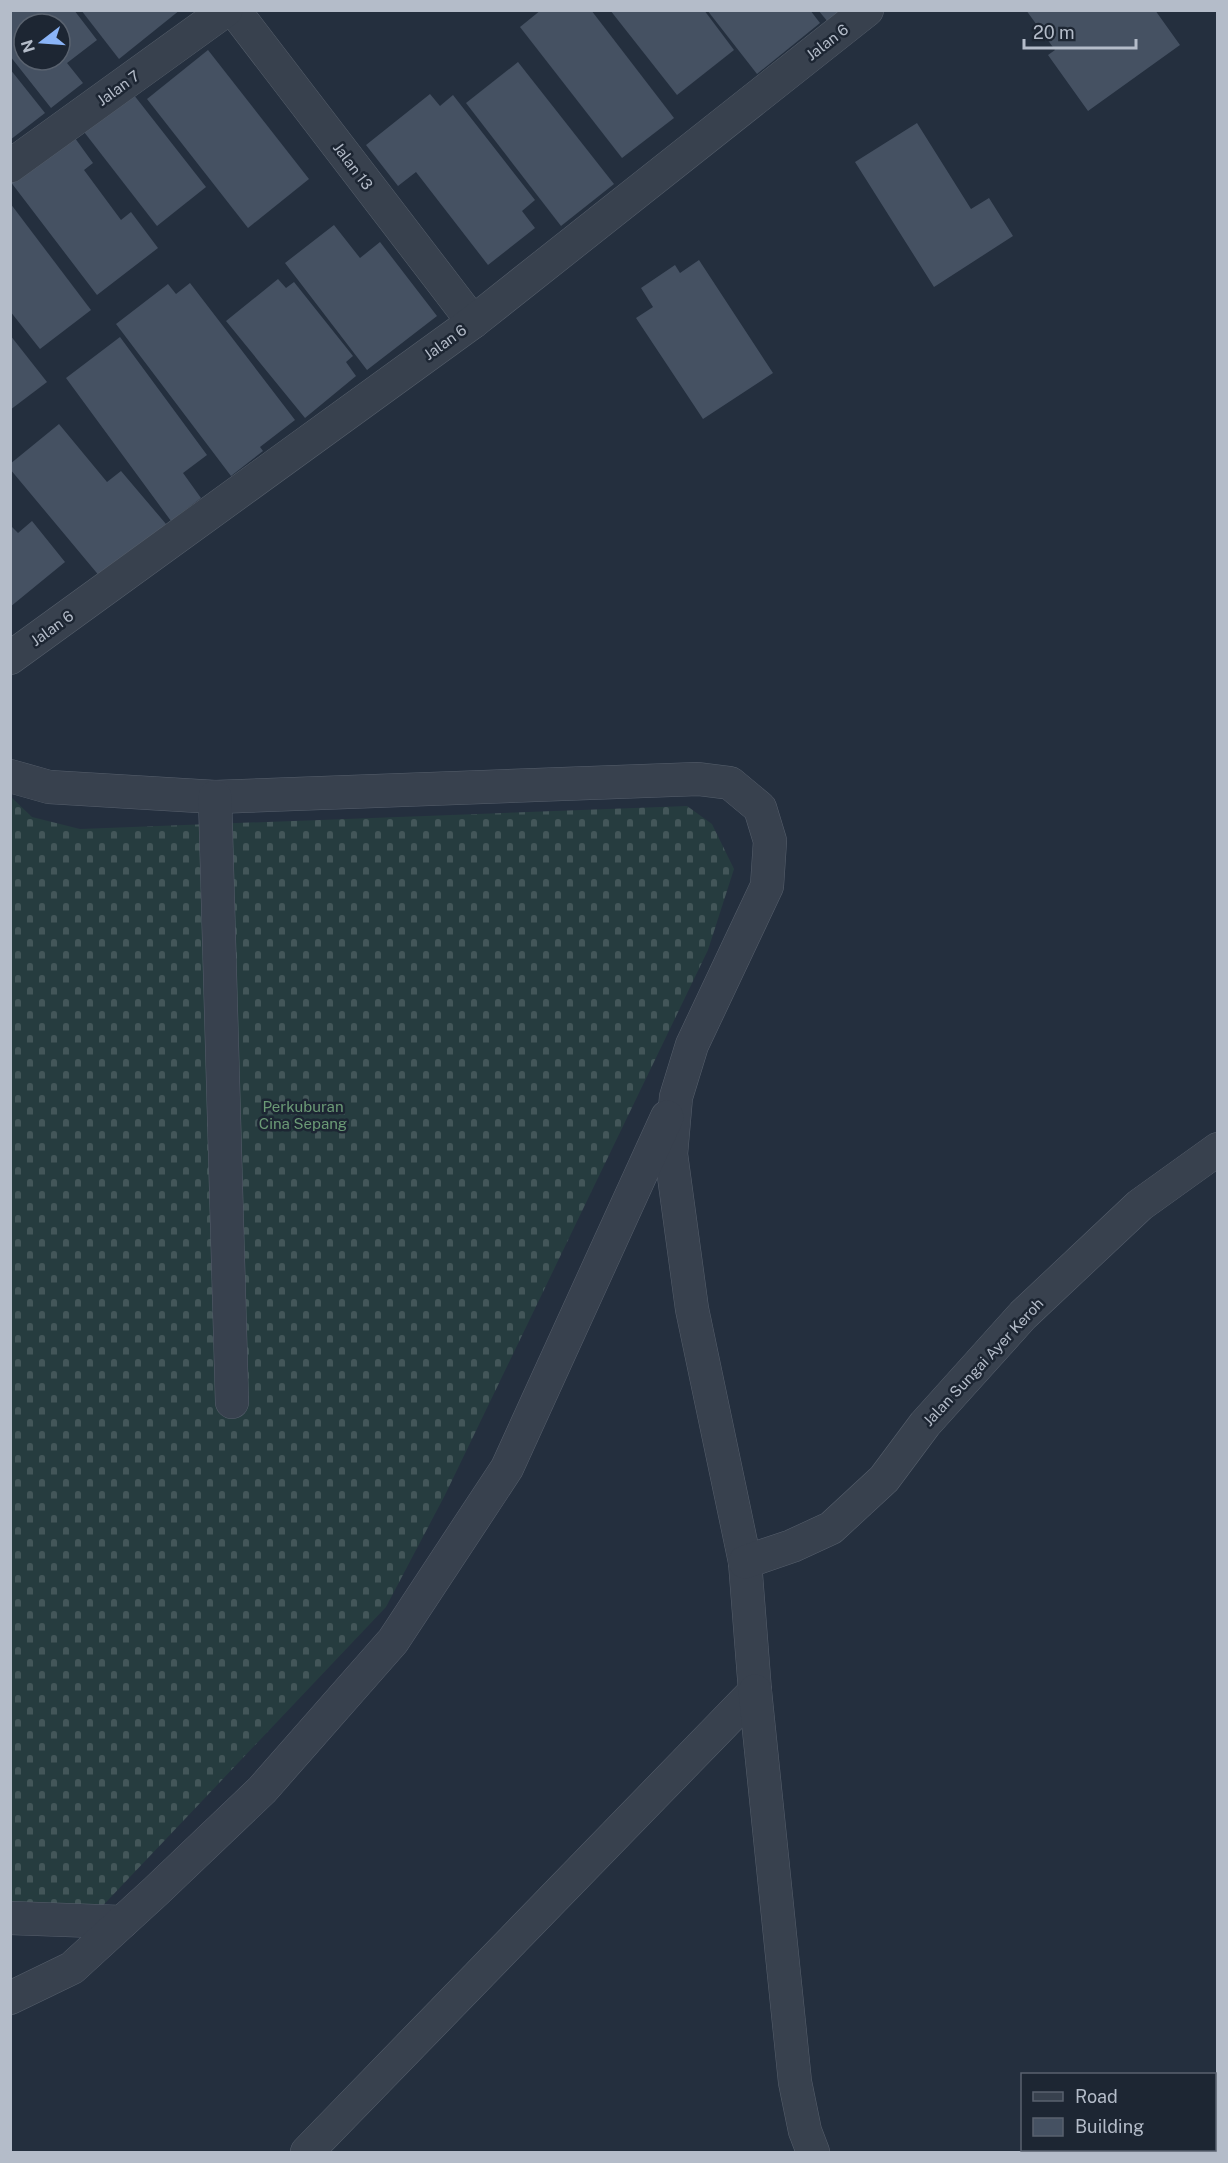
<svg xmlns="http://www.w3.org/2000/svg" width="1228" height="2163" font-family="'Public Sans',sans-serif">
<defs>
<pattern id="cemetery-stones" width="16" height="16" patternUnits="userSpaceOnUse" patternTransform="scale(1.5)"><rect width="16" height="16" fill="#263c3f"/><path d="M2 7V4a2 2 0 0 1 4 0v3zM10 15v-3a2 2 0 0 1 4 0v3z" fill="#435659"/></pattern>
</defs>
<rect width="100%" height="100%" fill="#242f3e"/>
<path fill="url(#cemetery-stones)" d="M10,796L32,817L80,829L687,806L712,824L734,869L708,950L445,1495L386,1607L92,1917L10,1926Z"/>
<g fill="#455162" fill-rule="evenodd">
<path d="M10,10H74L97,40L67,63L83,83L51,108L10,56ZM24,24H60V60H24Z"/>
<path d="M81,10H180L119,59Z"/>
<path d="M541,10H591L674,118L622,158L520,27Z"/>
<path d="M610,10H704L734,50L677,95Z"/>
<path d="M707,10H810L820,23L757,74Z"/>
<path d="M818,10H842L828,22Z"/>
<path d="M1026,10H1155L1180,45L1088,111L1048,55L1055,50Z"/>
<path d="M208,50L309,179L248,228L147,99Z"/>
<path d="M518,62L614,184L561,226L466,103Z"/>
<path d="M10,69L45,113L10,140Z"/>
<path d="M130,90L206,187L157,226L81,128Z"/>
<path d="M430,94L440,106L453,95L535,200L522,211L535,228L488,265L416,172L398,186L366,145Z"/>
<path d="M917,123L971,209L989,198L1013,236L934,287L855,162Z"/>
<path d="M72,134L93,163L84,170L121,220L131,212L158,248L97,295L10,181Z"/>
<path d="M10,203L91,310L40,349L10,311Z"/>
<path d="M334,225L360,258L380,242L437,316L367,370L285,263Z"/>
<path d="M699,260L773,373L703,419L636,318L653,307L641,288L675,265L680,273Z"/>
<path d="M278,279L286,288L294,282L353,356L346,362L356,376L305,418L226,321Z"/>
<path d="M190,283L295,420L260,447L263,451L231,476L116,324L168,284L176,294Z"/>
<path d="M10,335L47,382L10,410Z"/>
<path d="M120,337L207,455L183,473L201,498L171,521L66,378Z"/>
<path d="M59,424L107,482L121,471L166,524L101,578L10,469V464Z"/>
<path d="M32,521L65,562L10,607V525L18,533Z"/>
</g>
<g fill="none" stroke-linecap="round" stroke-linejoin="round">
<defs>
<g id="minor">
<path d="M234,10L473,322"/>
<path d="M10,166L226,10"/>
<path d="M10,658L473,322L867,10"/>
<path d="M10,776L49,787L215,797L698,779L730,783L760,808L770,841L767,886L692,1045L676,1097L671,1154L692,1309L745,1562L755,1691L307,2152"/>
<path d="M215,797L232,1402"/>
<path d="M745,1562L792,1546L831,1528L884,1479L925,1424L1023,1315L1140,1205L1218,1149"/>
<path d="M755,1691L795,2082L805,2131L813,2152"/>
<path d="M10,1918L122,1922"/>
<path d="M10,1998L72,1968L155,1892L262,1790L393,1641L507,1468L667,1117"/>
</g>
</defs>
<use href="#minor" stroke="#565f6c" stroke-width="34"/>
<use href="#minor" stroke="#38414e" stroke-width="33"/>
</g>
<g text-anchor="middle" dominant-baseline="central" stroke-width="5" stroke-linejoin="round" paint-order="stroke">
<g font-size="15" fill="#b4bcc9" stroke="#1d2633">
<text transform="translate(827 42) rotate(-38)">Jalan 6</text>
<text transform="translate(118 88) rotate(-36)">Jalan 7</text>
<text transform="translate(353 166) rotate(53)">Jalan 13</text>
<text transform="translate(445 342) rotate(-36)">Jalan 6</text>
<text transform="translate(52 628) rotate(-36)">Jalan 6</text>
<text transform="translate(983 1362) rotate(-47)">Jalan Sungai Ayer Keroh</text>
</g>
<g font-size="15" fill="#6b9a76" stroke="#1d2633">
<text x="303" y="1106">Perkuburan<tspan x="303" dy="17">Cina Sepang</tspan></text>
</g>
</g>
<rect width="1228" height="2163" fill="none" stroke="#b4bcc9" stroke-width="24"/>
<rect x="1021" y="2073" width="195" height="78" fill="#1d2633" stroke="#59626f" stroke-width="1.5"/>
<rect x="1033" y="2092" width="30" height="9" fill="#38414e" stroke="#59626f" stroke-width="1.5"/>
<text x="1075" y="2103" font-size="18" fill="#b4bcc9">Road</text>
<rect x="1033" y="2118" width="30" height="18" fill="#455162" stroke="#59626f" stroke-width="1.5"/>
<text x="1075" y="2133" font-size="18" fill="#b4bcc9">Building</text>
<g transform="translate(42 42) rotate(253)"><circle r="28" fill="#1d2633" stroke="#59626f" stroke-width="1.5"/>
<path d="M0-4.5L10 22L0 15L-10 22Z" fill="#8ab4f8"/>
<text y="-9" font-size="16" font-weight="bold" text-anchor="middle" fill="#b4bcc9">N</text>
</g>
<path d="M1024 39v9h112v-9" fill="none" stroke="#b4bcc9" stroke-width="3"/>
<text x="1033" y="39" font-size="18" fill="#b4bcc9" stroke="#1d2633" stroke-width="4.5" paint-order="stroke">20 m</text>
</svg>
